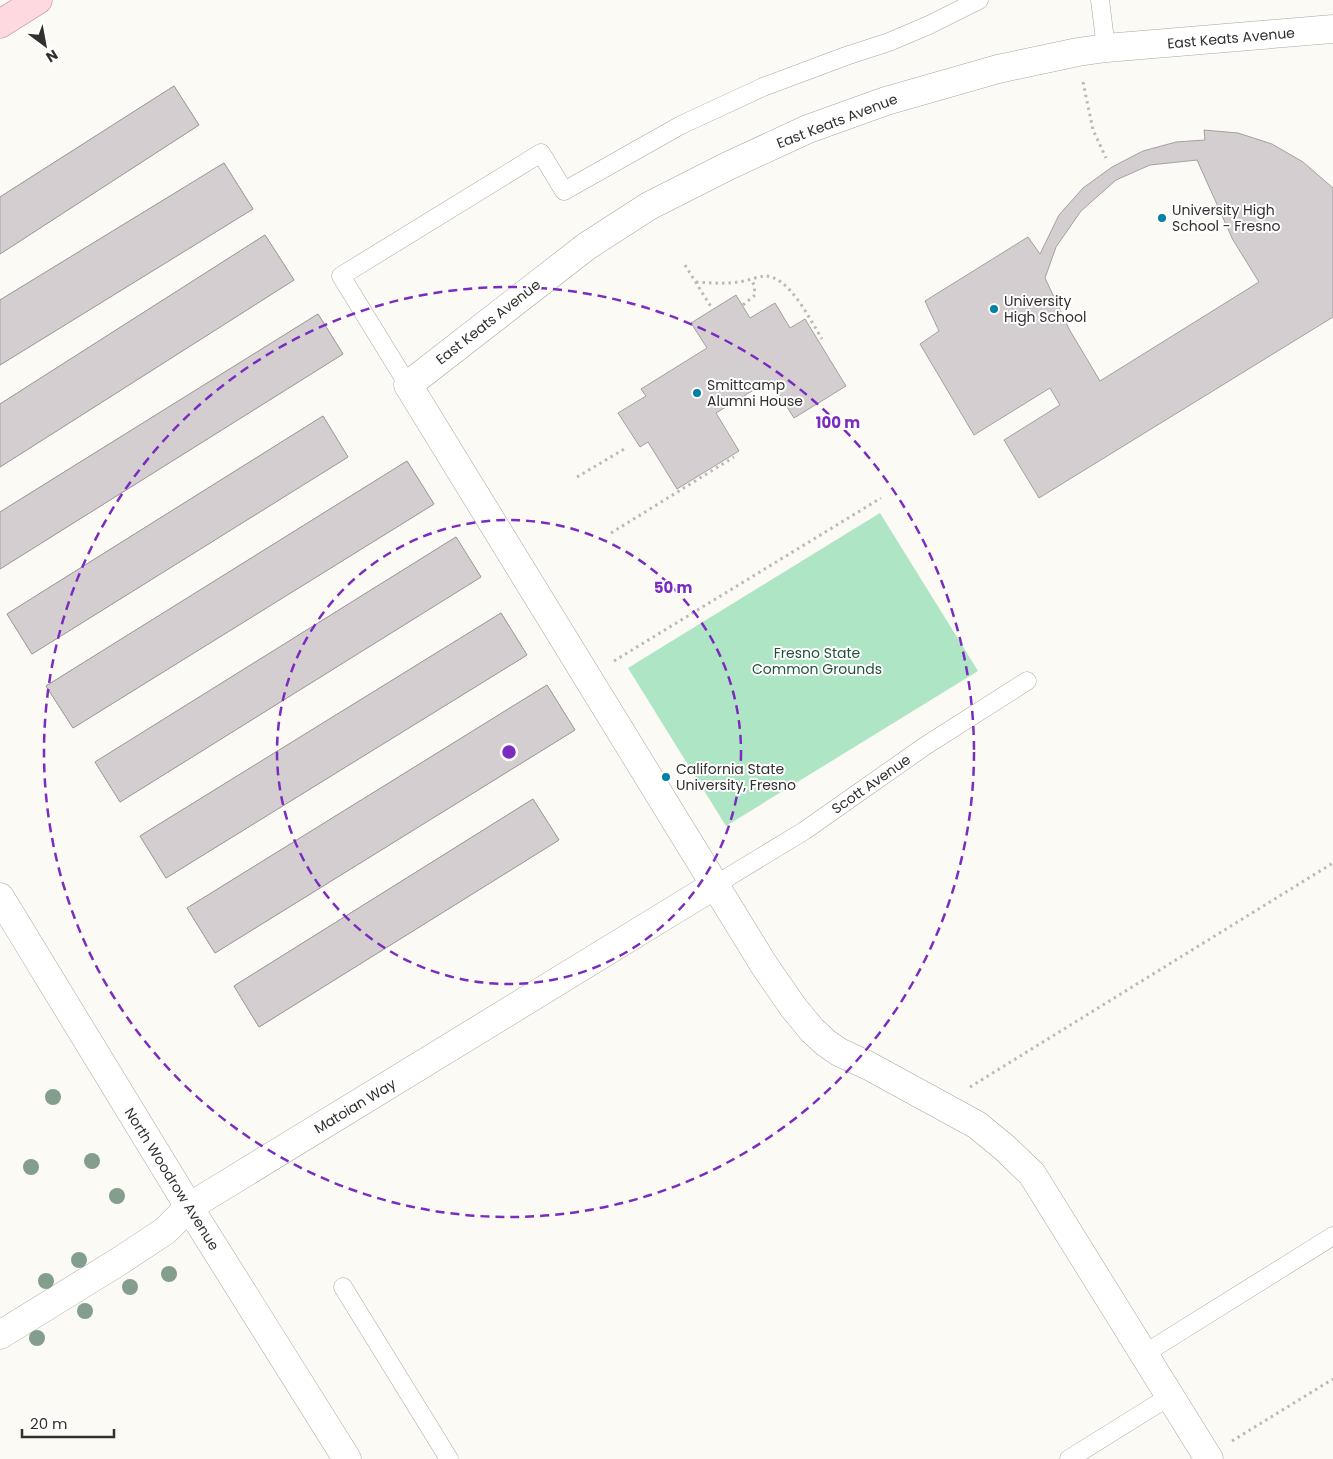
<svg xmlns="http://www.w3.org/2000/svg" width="1333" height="1459" font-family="Poppins,sans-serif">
<rect width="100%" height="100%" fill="#fbfaf4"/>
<path fill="#aee5c4" d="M880,513L978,671L726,826L628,668Z"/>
<g fill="#d4ced1" stroke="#a59fa2" fill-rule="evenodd">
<path d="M174,86L199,125L0,254V197Z"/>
<path d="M174,86L199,125L0,254V197Z"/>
<path d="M1204,130L1238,133L1272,144L1303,162L1333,188V317L1039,498L1004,440L1060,405L1050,388L974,435L920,344L939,331L925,301L1028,237L1040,254L1059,215L1083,188L1112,167L1143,151L1176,142L1205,140ZM1197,160L1233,240L1259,282L1100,381L1069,329L1045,278L1056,247L1081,211L1116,180L1150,165Z"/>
<path d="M224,163L253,209L0,365V300Z"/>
<path d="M224,163L253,209L0,365V300Z"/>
<path d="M265,235L294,280L0,467V404Z"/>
<path d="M265,235L294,280L0,467V404Z"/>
<path d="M736,295L750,318L775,303L790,328L805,319L846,386L794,418L770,380L716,413L739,451L677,489L648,442L640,447L618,413L646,396L641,389L707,348L691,323Z"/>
<path d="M318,314L343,354L0,569V512Z"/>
<path d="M318,314L343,354L0,569V512Z"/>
<path d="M323,416L348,457L32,654L7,614Z"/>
<path d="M323,416L348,457L32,654L7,614Z"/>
<path d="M407,461L434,504L73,728L46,686Z"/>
<path d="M407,461L434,504L73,728L46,686Z"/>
<path d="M456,537L481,577L120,802L95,762Z"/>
<path d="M456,537L481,577L120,802L95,762Z"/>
<path d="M501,613L527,655L166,878L140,836Z"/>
<path d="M501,613L527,655L166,878L140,836Z"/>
<path d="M547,685L575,730L215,953L187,908Z"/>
<path d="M547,685L575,730L215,953L187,908Z"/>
<path d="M533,799L559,840L259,1027L234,986Z"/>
<path d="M533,799L559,840L259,1027L234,986Z"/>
</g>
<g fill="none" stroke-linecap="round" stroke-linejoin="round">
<defs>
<g id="service">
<path d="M1100,0L1106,48"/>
<path d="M408,385L341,276L541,153L564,191L681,125L763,87L846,56L889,42L929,25L979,0"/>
<path d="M715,885L804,831L925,746L1027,681"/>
<path d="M343,1287L449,1459"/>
<path d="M1144,1354L1333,1236"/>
<path d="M1069,1459L1170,1396"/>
</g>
<g id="minor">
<path d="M0,897L189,1207L347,1459"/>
<path d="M0,1335L118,1262L165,1231L189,1207L715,885"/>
<path d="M1209,1459L1032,1174L1005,1148L977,1125L869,1066L839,1052L826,1043L812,1030L793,1007L764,965L408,385L587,246L649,206L728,166L808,129L886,101L998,69L1078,52L1106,48L1333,29"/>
</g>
<path id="primary" d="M0,24L38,0"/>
</defs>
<use href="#service" stroke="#a8a7a1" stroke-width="19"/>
<use href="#minor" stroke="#a8a7a1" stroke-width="29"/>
<use href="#primary" stroke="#b68d93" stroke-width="29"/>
<g stroke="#bbbab5" stroke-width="3" stroke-dasharray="2.5 4" stroke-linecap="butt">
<path d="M1083,82L1093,130L1106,158"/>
<path d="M685,265L713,310"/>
<path d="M696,282C710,283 724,284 738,282C747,281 756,277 764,276C789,275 810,320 822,339"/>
<path d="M743,305L755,295L754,285L751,279"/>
<path d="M577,477L626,448"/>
<path d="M611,533L734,457"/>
<path d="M614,661L881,498"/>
<path d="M970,1087L1333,863"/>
<path d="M1232,1441L1333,1379"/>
</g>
<use href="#service" stroke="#fff" stroke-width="18"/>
<use href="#minor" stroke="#fff" stroke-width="28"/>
<use href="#primary" stroke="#fed9df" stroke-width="28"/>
</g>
<g fill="#839e8d">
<circle cx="53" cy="1097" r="8"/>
<circle cx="92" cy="1161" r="8"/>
<circle cx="31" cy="1167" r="8"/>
<circle cx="117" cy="1196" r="8"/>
<circle cx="79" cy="1260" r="8"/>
<circle cx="169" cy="1274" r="8"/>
<circle cx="46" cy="1281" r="8"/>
<circle cx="130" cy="1287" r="8"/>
<circle cx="85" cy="1311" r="8"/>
<circle cx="37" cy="1338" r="8"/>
</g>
<g fill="none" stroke="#7b2cbf" stroke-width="2.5" stroke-dasharray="9 6">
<circle cx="509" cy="752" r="232"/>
<circle cx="509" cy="752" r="465"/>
</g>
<g fill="#0181a6" stroke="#fff" stroke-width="2">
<circle cx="1162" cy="218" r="5"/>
<circle cx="994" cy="309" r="5"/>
<circle cx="697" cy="393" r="5"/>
<circle cx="666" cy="777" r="5"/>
</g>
<g text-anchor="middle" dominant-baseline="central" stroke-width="4" stroke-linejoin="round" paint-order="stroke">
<g font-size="14" fill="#31302e" stroke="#fff">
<text transform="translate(1231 38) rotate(-5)">East Keats Avenue</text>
<text transform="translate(837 121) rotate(-21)">East Keats Avenue</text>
<text transform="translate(488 322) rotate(-38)">East Keats Avenue</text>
<text transform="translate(871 784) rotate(-35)">Scott Avenue</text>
<text transform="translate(355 1106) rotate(-31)">Matoian Way</text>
<text transform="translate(172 1179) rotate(58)">North Woodrow Avenue</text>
</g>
<g font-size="14" fill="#31302e" stroke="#fff" text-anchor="start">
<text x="1172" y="210">University High<tspan x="1172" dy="16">School - Fresno</tspan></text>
<text x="1004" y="301">University<tspan x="1004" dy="16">High School</tspan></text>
<text x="707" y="385">Smittcamp<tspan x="707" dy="16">Alumni House</tspan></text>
<text x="676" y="769">California State<tspan x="676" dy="16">University, Fresno</tspan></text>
</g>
<g font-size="14" fill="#205239" stroke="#fff">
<text x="817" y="653">Fresno State<tspan x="817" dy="16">Common Grounds</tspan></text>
</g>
</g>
<circle cx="509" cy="752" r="8" fill="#7b2cbf" stroke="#fff" stroke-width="2.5"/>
<g font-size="15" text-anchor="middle" font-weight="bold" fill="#7b2cbf" stroke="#fff" stroke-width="4" stroke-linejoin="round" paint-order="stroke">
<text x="838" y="428">100 m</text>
<text x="673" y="593">50 m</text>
</g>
<g transform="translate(45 45) rotate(148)" stroke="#ffffff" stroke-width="4" paint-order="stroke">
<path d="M0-4L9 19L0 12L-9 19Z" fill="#31302e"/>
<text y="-8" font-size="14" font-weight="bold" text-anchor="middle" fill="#31302e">N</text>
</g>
<path d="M22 1429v8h92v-8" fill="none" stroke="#31302e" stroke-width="2.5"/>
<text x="30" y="1429" font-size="15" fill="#31302e" stroke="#ffffff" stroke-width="4" paint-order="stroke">20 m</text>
</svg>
